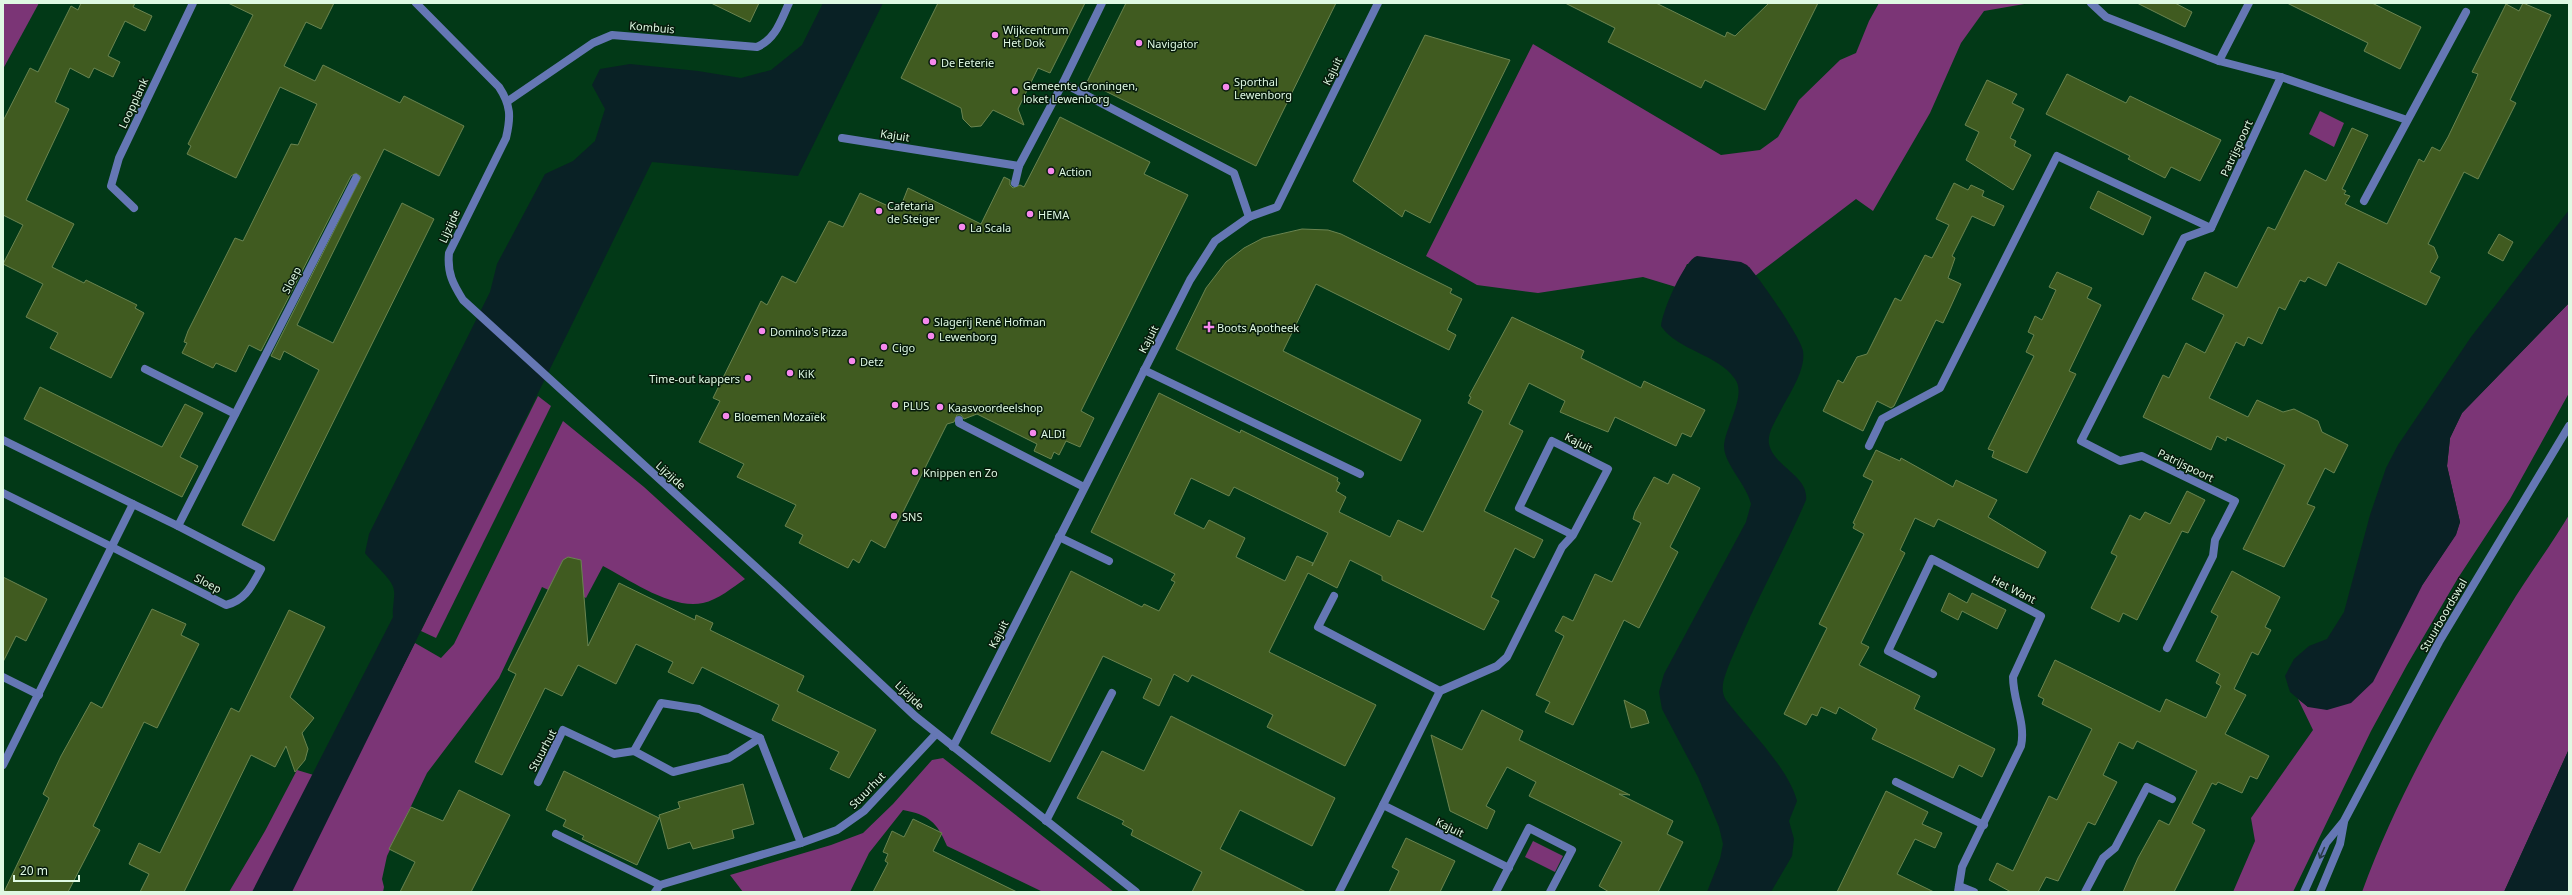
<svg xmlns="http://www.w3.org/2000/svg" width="2572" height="895" font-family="'Noto Sans',sans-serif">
<rect width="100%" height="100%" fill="#023917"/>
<g fill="#7b3576">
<path d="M3,3H39L3,69Z"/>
<path d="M1879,3H2030L1984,11L1961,43L1930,113L1873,211L1856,199L1755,276L1749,267L1687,264L1676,287L1643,277L1538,293L1477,285L1426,256L1533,44L1721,155L1760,150L1778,137L1799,100L1840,60L1856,53L1869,21Z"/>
<path d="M2320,111L2344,123L2334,147L2309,134Z"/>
<path d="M2569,303V393L2510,499L2458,578L2407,665L2371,731L2293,892H2233L2255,841L2251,818L2313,730L2298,699L2308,707L2423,584L2456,534L2460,522L2447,466L2450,438L2462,413Z"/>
<path d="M538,396L551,406L436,638L421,631Z"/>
<path d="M563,421L644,487L745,579C733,587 718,600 703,603C672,610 630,580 603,566L586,598L561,586L557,594L542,587L499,678L427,773L387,856L382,879L384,887L383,892H229L265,831L297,770L317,776L341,787L415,643L441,658L454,644Z"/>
<path d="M2569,515V749L2504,892H2362C2398,793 2453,699 2508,609C2527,577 2550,547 2569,515Z"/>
<path d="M943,758L1114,892H1043L947,846C937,822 929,815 903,810L869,853L850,892H743L730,875L831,845L863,833L893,804L932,760Z"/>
<path d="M1533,841L1563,856L1555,872L1525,857Z"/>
</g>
<g fill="#092125">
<path d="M823,3H883L798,176L652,162L292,892H252L393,617C392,609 395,596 394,591C394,580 372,563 365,553L369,534L490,292L497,264L545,174L573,161L595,141L605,109L592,85L600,69L630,64L698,71L741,78L771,70L802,45Z"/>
<path d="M2569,210V303L2462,413L2450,438L2447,466L2460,522L2456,535L2423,584L2373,682L2351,703L2327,710L2308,707L2290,692L2285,676L2294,659L2309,646L2327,639L2344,612L2370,515L2386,468L2398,445L2471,337Z"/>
<path d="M1697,256L1741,262L1747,265C1758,275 1801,338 1803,351C1806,370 1789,394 1781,410C1776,420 1767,433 1769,444C1774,467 1809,476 1806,500C1786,547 1761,591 1741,637C1735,651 1728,665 1724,679C1722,686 1722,694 1726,700C1747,728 1788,767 1797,801L1789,821L1794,839L1792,856L1771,892H1707L1720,859L1723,844L1719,827L1698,777L1662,709L1659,692L1664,674L1746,522L1751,504C1747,485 1724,464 1724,446C1725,427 1747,395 1735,379C1718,354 1678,351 1661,326C1662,312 1684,260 1697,256Z"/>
<path d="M2569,749V892H2504Z"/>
</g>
<g fill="#405b20" stroke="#6a8450" fill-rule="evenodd">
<path d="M81,3H135L133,7L152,16L145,31L125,21L108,56L120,62L113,77L94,68L89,78L70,68L55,102L69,109L26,200L74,224L52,267L84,283L86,280L137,305L135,308L144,313L111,378L50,348L58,333L26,317L43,284L3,264L23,225L3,215V121L30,68L38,72L71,6L78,10Z"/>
<path d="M228,3H334L321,29L306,22L284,66L315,81L323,65L400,103L404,96L464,126L439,176L384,149L297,325L333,343L402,203L434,219L274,541L242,525L319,370L284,351L280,360L271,356L361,177L356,173L351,176L261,351L249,345L236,372L216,363L213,368L182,353L187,343L184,342L188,331L235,238L243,241L291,144L298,145L317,104L280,87L236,178L187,154L191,146L188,144L253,15Z"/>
<path d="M711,3H759L750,22Z"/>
<path d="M938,3H1085L1050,73L1038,68L1018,109L1024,125L993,110L981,126L971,127L963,119L961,108L901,78Z"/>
<path d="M1126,3H1336L1256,166L1087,82Z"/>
<path d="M1565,3H1656L1725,37L1727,32L1735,36L1769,3H1818L1765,110L1705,80L1701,88L1608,42L1615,28Z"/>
<path d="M2137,3H2175L2192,12L2185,27Z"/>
<path d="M2287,3H2372L2421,27L2400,69L2364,51L2368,43Z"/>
<path d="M2523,3L2551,15L2510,100L2516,103L2478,179L2464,172L2428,244L2434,247L2438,257L2430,272L2440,277L2426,305L2338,262L2326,286L2308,277L2305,282L2300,280L2285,310L2279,307L2262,344L2248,337L2244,346L2236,342L2209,398L2248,417L2257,400L2283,412L2294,409L2318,421L2322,432L2348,445L2334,473L2325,468L2307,504L2315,507L2284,567L2243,549L2285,465L2227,437L2226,441L2217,436L2211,450L2143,417L2163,375L2169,378L2186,343L2205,353L2224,315L2192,299L2205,272L2237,288L2268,227L2275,230L2305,170L2326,181L2352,128L2368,135L2342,189L2346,191L2344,194L2350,196L2345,204L2387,224L2419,159L2424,162L2432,147L2440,151L2448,137L2476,79L2478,74L2472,72L2506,4L2519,11Z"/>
<path d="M1425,35L1510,60L1430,223L1405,210L1402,217L1353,181Z"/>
<path d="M2067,74L2126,103L2130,96L2221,140L2200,181L2171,167L2165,178L2128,159L2130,156L2046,114Z"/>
<path d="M1987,80L2017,94L2012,103L2024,109L2010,138L2016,141L2014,146L2031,155L2013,190L1966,160L1979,132L1965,125Z"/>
<path d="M1060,117L1150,162L1144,174L1188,195L1081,411L1094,418L1080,447L1066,441L1059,455L1054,452L1051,459L1034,451L1037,444L977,414L964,419L961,415H957L954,422L947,424L885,548L871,540L859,563L853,559L848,568L799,543L803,535L785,526L796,505L737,477L744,464L699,442L720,401L713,398L761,301L767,305L782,276L796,283L829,221L843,227L860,193L899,211L908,188L981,224L1004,177L1010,180V185L1013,188L1020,185L1024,187Z"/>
<path d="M1954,183L1968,190L1971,185L1984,191L1982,196L2004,206L1994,226L1972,216L1952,256L1955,258L1948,278L1961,284L1951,306L1943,323L1936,320L1894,406L1891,408L1877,401L1863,431L1823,411L1838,380L1843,383L1857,357L1867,354L1895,298L1901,301L1925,255L1932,258L1949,225L1936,219Z"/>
<path d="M2098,191L2151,217L2143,235L2090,208Z"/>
<path d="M1302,229L1328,230L1341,234L1452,289L1450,293L1462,299L1447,330L1456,335L1449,350L1316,284L1283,351L1421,420L1401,461L1176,349L1206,288L1226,262L1244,248L1263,238Z"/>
<path d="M2499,234L2513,242L2503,261L2488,253Z"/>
<path d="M2057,272L2092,288L2087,298L2101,305L2069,371L2076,374L2027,473L1992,457L1994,451L1988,449L2034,356L2026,352L2034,335L2028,332L2035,316L2042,320L2056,290L2049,287Z"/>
<path d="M1512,317L1584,351L1581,358L1641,388L1644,381L1705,410L1691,437L1682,433L1676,446L1615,417L1608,432L1581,421L1560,412L1565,401L1529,383L1509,424L1523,431L1484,511L1543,540L1534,558L1515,548L1491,597L1499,601L1484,630L1382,580V576L1350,560L1337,588L1308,573L1269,652L1376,705L1345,766L1267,727L1273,715L1192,675L1188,682L1174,674L1159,706L1143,698L1152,679L1103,656L1050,762L991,733L1071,571L1142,607L1144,604L1159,611L1175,582L1171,580L1175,574L1091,532L1159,393L1240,433L1241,430L1338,478L1337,481L1340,483L1336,491L1346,497L1339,512L1390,537L1398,520L1423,532L1483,411L1468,403L1471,397L1469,396ZM1191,478L1229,496L1234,487L1328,533L1312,566L1313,563L1297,556L1285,581L1236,557L1245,538L1209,520L1204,529L1174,514Z"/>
<path d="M40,387L162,447L185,404L203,413L180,457L198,466L182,497L24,419Z"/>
<path d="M1876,450L1900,461L1901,458L1953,487L1956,480L1997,500L1988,517L2046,552L2038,568L1938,519L1934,527L1915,518L1900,550L1905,553L1861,643L1869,647L1859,665L1920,696L1914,709L1995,749L1982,777L1959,765L1953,778L1916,760L1872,739L1877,729L1839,707L1836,714L1821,707L1817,716L1812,714L1806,725L1784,714L1827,628L1819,624L1864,534L1853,528L1855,524L1853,523L1873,481L1863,476Z"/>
<path d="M1673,474L1700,488L1670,547L1678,552L1639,628L1624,620L1573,725L1545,712L1550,702L1536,695L1564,636L1555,631L1563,616L1573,621L1595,574L1612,582L1641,523L1633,519L1635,512L1654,477L1668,484Z"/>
<path d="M2187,491L2205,500L2188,533L2182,531L2137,620L2123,613L2119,622L2091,608L2117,556L2111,553L2130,515L2140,520L2145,512L2170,524Z"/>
<path d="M568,557L581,560L588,646L619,583L695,620L696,615L713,623L710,630L804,676L797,691L876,730L849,778L830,769L839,752L772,720L779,705L702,667L693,684L668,672L673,662L636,644L616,684L578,665L562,696L545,688L502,775L475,762L516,674L508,670L563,560Z"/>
<path d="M2232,571L2280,597L2265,627L2271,630L2258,655L2252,652L2234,689L2246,695L2225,734L2269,756L2257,779L2250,776L2242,793L2218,782L2216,785L2212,783L2192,823L2205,830L2174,892H2123L2138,858L2159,820L2169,825L2197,771L2137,741L2133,749L2119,742L2103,775L2117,782L2095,825L2088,822L2058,881L2046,877L2038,892H2011L1989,880L1997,863L2013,871L2049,796L2057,800L2092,729L2042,704L2044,699L2038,696L2055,660L2160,712L2166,699L2206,718L2221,686L2216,683L2220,674L2196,661L2218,616L2211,612Z"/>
<path d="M3,577L47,599L26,641L16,636L3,662Z"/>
<path d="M1949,593L1967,603L1972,593L2006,610L1997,629L1962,611L1958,620L1941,611Z"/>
<path d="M152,609L186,624L181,635L199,644L157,728L144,722L93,826L100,830L68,892H4L49,798L43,794L61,756L91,702L102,708Z"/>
<path d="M289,610L325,627L290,697L314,718L302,733L308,749L305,760L295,772L286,746L275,767L251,755L184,892H140L149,874L129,864L139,843L160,853L231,708L239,712Z"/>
<path d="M1624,700L1645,711L1649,723L1631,728Z"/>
<path d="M1482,710L1523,731L1519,740L1630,795L1619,794L1673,821L1667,834L1683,842L1658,892H1609L1599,886L1622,842L1529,796L1536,782L1507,767L1486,806L1495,811L1487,829L1450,811L1431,735L1462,750Z"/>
<path d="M1171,716L1335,798L1312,846L1240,810L1220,849L1306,892H1192L1202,872L1131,835L1133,830L1122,824L1124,821L1077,798L1102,751L1144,771Z"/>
<path d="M564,771L659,818L637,865L582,839L584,836L563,826L566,820L546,810Z"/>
<path d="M743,784L754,824L732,830L734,838L693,849L690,842L668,849L659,815L680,808L678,802Z"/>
<path d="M459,790L510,815L471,892H400L415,862L389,849L411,807L443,821Z"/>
<path d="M1886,791L1928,812L1922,824L1942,833L1935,848L1915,839L1897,874L1934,892H1837Z"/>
<path d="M913,819L942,833L933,851L1017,892H873L888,863L885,861L888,854L883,852L892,831L904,837Z"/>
<path d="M1406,838L1455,861L1440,892H1389L1399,871L1392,867Z"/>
</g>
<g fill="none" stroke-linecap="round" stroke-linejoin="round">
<g stroke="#6577b4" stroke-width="8">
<path d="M2219,61L2249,3"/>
<path d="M2281,77L2407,120"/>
<path d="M2364,201L2466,12"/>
<path d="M145,369L235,414"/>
<path d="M1144,370L1360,474"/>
<path d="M3,440L133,504"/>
<path d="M1059,537L1109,561"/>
<path d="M112,547L226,605C246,600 252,585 261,569L178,526"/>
<path d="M1334,596L1318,627L1440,691"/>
<path d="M634,751L673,772L729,758L760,738"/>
<path d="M538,782L563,730L614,754L634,751L661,703L699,709L760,738L801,843"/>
<path d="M1896,782L1984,825"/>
<path d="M1046,821L1112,693"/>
<path d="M556,834L660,885"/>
<path d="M1959,886L1974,892"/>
<path d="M2085,892L2103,858L2115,848L2147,787L2172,799"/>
</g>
<g stroke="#6577b4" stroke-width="8">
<path d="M1063,83L1102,3"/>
<path d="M842,138L1019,166L1063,83L1234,173L1249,217"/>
<path d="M1015,183L1019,166"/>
<path d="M959,420V423L1084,487"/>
</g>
<g stroke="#6577b4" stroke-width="8">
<path d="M2091,3L2106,17L2219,61L2281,77L2211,228L2184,238L2081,441L2120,461L2142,456L2235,501L2215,540L2213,556L2167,648"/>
<path d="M508,101L593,43L612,35L757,47C776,39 781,20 789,3"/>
<path d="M134,208L111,186L119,158L193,3"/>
<path d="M1869,446L1882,419L1940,388L2057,156L2211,228"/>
<path d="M3,493L112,547"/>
<path d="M1933,674L1888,651L1932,559L2041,616L2013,677C2013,701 2026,723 2021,746L1962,867L1958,892"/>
<path d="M3,677L39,695"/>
<path d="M953,747L1190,280L1215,241L1249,217L1277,207L1378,3"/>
<path d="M3,765L133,504L178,526L356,178"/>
<path d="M1509,868L1383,805L1440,691L1497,666L1507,657L1562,547L1573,535L1608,469L1552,441L1519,508L1573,535"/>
<path d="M655,892L660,885L801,843L837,830L864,811L936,734"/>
<path d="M1339,892L1383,805"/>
<path d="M1496,892L1529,828L1572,850L1550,892"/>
</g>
<g stroke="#6577b4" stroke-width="8">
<path d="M416,3L499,87C511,105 511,117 506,138L449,253C447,273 453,284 463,300L781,590L915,716L1136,892"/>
<path d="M2304,892L2326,843L2344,821L2439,642L2569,426"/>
<path d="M2320,892L2340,844L2344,822"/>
</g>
</g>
<defs><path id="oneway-shaft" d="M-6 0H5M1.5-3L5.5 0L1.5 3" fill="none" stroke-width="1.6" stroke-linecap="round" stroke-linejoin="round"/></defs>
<use stroke="#283b47" href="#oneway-shaft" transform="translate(2322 853) rotate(114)"/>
<g fill="#f688ed" stroke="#071b0c" stroke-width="1.5">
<circle cx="995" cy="35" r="4"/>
<circle cx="1139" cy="43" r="4"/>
<circle cx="933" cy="62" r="4"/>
<circle cx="1226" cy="87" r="4"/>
<circle cx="1015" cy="91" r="4"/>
<circle cx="1051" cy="171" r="4"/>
<circle cx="879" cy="211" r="4"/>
<circle cx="1030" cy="214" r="4"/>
<circle cx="962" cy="227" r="4"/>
<circle cx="926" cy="321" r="4"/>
<path d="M1207 321h4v4h4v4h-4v4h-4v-4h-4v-4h4z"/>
<circle cx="762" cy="331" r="4"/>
<circle cx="931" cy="336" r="4"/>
<circle cx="884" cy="347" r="4"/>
<circle cx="852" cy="361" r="4"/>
<circle cx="790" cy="373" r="4"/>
<circle cx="748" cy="378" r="4"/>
<circle cx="895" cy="405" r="4"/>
<circle cx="940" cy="407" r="4"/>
<circle cx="726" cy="416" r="4"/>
<circle cx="1033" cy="433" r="4"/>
<circle cx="915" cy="472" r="4"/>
<circle cx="894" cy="516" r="4"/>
</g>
<g text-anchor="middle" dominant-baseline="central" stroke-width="3" stroke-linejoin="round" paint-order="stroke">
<g font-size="11" fill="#dff9e3" stroke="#071b0c">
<text transform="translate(652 27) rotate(5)">Kombuis</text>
<text transform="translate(1332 71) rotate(-64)">Kajuit</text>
<text transform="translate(133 103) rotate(-65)">Loopplank</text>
<text transform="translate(895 135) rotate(9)">Kajuit</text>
<text transform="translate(2236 148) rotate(-65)">Patrijspoort</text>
<text transform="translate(449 226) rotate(-66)">Lijzijde</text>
<text transform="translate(291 280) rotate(-63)">Sloep</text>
<text transform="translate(1148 339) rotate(-63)">Kajuit</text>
<text transform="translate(1579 442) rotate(27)">Kajuit</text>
<text transform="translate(2186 465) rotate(26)">Patrijspoort</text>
<text transform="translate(671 475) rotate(42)">Lijzijde</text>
<text transform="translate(208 583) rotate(27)">Sloep</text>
<text transform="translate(2014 589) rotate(27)">Het Want</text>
<text transform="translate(2443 615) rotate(-60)">Stuurboordswal</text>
<text transform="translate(998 634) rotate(-63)">Kajuit</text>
<text transform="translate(910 695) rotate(44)">Lijzijde</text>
<text transform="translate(542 750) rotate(-62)">Stuurhut</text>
<text transform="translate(867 790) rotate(-46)">Stuurhut</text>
<text transform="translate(1450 827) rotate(26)">Kajuit</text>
</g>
<g font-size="11" fill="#dff9e3" stroke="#071b0c" text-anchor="start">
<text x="1003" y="29">Wijkcentrum<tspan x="1003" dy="13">Het Dok</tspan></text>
<text x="1147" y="43">Navigator</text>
<text x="941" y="62">De Eeterie</text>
<text x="1234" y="81">Sporthal<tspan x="1234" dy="13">Lewenborg</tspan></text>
<text x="1023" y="85">Gemeente Groningen,<tspan x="1023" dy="13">loket Lewenborg</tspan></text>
<text x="1059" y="171">Action</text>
<text x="887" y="205">Cafetaria<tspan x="887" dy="13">de Steiger</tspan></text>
<text x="1038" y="214">HEMA</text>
<text x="970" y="227">La Scala</text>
<text x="934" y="321">Slagerij René Hofman</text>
<text x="1217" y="327">Boots Apotheek</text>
<text x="770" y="331">Domino's Pizza</text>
<text x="939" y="336">Lewenborg</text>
<text x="892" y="347">Cigo</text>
<text x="860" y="361">Detz</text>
<text x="798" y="373">KiK</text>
<text x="740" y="378" text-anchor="end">Time-out kappers</text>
<text x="903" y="405">PLUS</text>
<text x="948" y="407">Kaasvoordeelshop</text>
<text x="734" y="416">Bloemen Mozaïek</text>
<text x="1041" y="433">ALDI</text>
<text x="923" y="472">Knippen en Zo</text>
<text x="902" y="516">SNS</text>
</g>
</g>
<rect width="2572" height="895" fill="none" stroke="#dff9e3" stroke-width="8"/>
<path d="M14 875v6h65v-6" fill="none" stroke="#dff9e3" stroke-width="2"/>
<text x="20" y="875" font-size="12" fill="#dff9e3" stroke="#071b0c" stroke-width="3" paint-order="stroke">20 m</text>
</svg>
